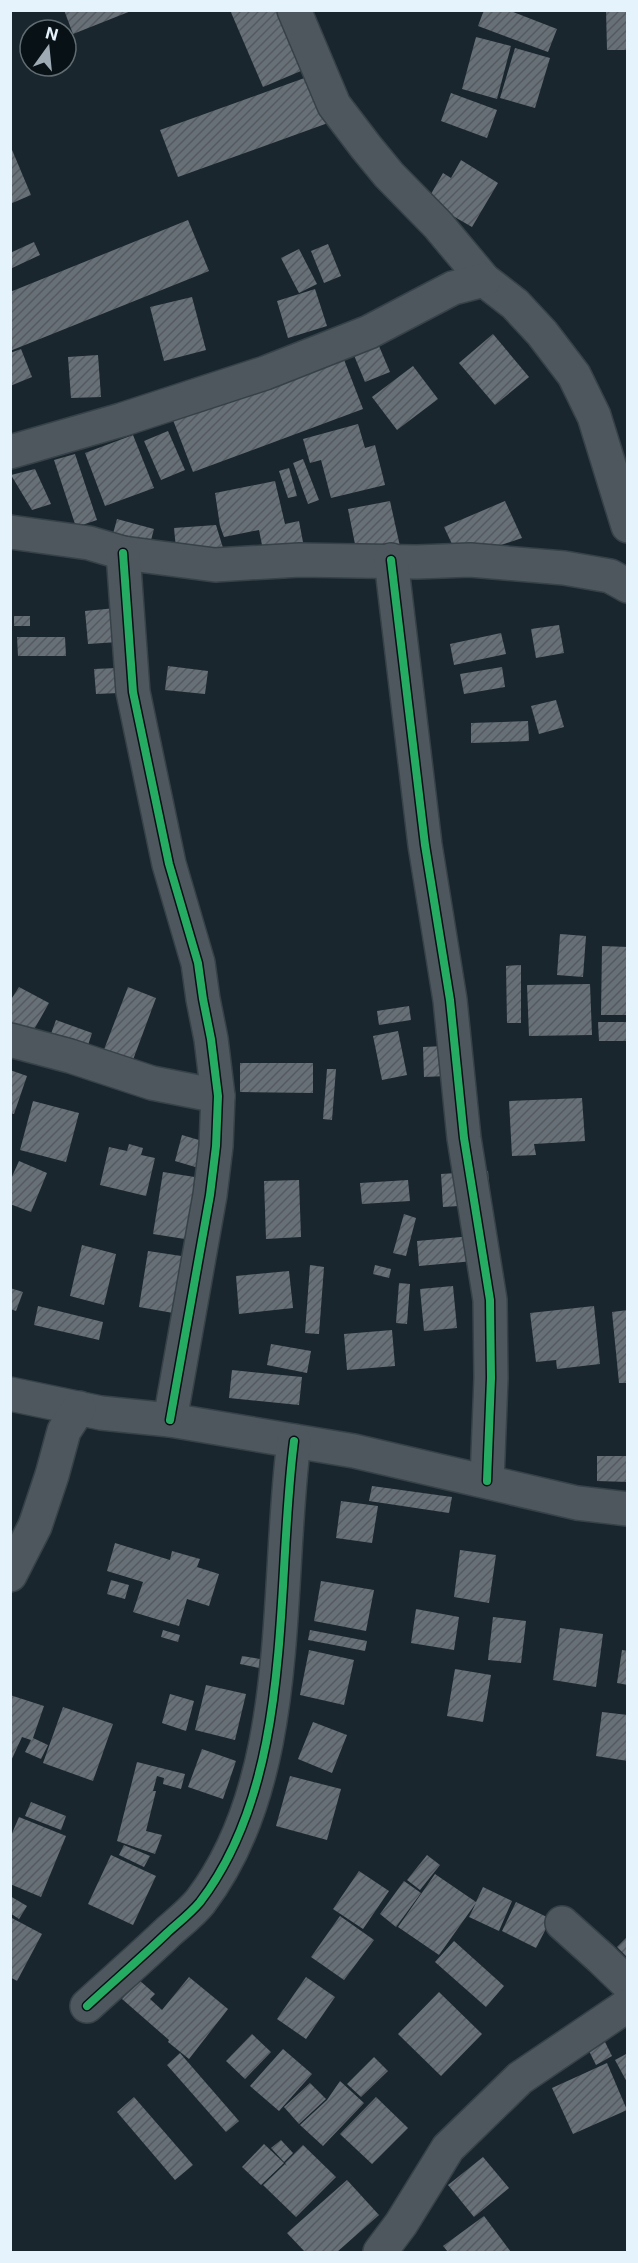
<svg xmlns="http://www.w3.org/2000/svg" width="638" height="2263" font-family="Inter,sans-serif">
<defs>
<pattern id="building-hatch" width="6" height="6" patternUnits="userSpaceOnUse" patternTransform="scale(1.5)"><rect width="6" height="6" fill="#676f77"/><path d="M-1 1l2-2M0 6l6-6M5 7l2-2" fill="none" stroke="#545a5f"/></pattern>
</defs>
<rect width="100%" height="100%" fill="#19262e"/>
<g fill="url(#building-hatch)">
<path d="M64,10H131V11L73,34Z"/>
<path d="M230,10H283L308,68L263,87Z"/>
<path d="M484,10H508L557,29L548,52L478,26Z"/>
<path d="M606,10H628V50H607Z"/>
<path d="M476,37L511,46L497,99L462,89Z"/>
<path d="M515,48L550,58L535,108L500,98Z"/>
<path d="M310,76L328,123L178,177L160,130Z"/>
<path d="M451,93L497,110L487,138L441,121Z"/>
<path d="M10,145L31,195L10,204Z"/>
<path d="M461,160L498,183L472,227L427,201L443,173L451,178Z"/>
<path d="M188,220L209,271L10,351V292Z"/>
<path d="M34,242L40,255L10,269V253Z"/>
<path d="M328,244L341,276L324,283L311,251Z"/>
<path d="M299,249L317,284L299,293L281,258Z"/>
<path d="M315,289L327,326L288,338L277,301Z"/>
<path d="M192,297L206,350L164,361L150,307Z"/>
<path d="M493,334L529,377L495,405L459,363Z"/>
<path d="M376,339L390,372L365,382L351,348Z"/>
<path d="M21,349L32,377L10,386V353Z"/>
<path d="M98,355L101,397L71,398L68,357Z"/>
<path d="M343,357L363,409L193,472L173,420Z"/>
<path d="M413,366L438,399L397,430L372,397Z"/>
<path d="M358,424L365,448L375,445L385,485L331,498L321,460L310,463L303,439Z"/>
<path d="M168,431L185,470L161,480L144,441Z"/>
<path d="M133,435L154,488L105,506L85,453Z"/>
<path d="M75,454L97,520L76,527L54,460Z"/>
<path d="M303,459L319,500L308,504L293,463Z"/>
<path d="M289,468L297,496L288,498L279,471Z"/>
<path d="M35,469L51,504L32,510L11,475Z"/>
<path d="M275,481L285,524L299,521L306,558L265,560L259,530L224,537L220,526L215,493Z"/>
<path d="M390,501L401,551L358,559L348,509Z"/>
<path d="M505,501L522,538L459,559L444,527Z"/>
<path d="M117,519L154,529L147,555L110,545Z"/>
<path d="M216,525L227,561L177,559L174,528Z"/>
<path d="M116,608L118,642L88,644L85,611Z"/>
<rect x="14" y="616" width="16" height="10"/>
<path d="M559,625L564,653L536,658L531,629Z"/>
<path d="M501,633L506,654L454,665L450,644Z"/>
<path d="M17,637H65L66,656H18Z"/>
<path d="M168,666L208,671L205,694L165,690Z"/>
<path d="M502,667L505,687L464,694L460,674Z"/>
<path d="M117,668L119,693L96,694L94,669Z"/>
<path d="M556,700L564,727L539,734L531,706Z"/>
<path d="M528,721L529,741L471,743V723Z"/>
<path d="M560,934L586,936L583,977L557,975Z"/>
<path d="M602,946L628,947V1015H601Z"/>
<path d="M521,965V1023H507L506,966Z"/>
<path d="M590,984L592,1035L529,1036L527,985Z"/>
<path d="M19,987L49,1003L27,1042L10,1033V1001Z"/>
<path d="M128,987L156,998L124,1084L95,1073Z"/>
<path d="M409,1006L411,1020L379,1025L377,1011Z"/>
<path d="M56,1020L92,1033L80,1069L43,1056Z"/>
<path d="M598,1022H628V1041H599Z"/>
<path d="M398,1031L407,1075L382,1080L373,1036Z"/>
<path d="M467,1045L469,1075L424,1077L423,1047Z"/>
<path d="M240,1063H313V1093L240,1092Z"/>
<path d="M327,1069H336L332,1120L323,1119Z"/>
<path d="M10,1070L27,1076L14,1114L10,1113Z"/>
<path d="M582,1098L585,1141L534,1144L536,1155L512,1156L509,1101Z"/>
<path d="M33,1101L79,1113L66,1162L20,1150Z"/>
<path d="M182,1135L209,1143L202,1169L175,1161Z"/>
<path d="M129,1144L143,1148L141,1155L155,1158L146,1196L100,1185L109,1147L127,1151Z"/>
<path d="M19,1161L47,1173L31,1212L10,1204V1181Z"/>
<path d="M488,1171L491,1204L443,1207L441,1174Z"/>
<path d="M163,1172L201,1178L191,1240L153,1234Z"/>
<path d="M299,1180L301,1237L266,1239L264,1181Z"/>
<path d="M408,1180L410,1201L362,1204L360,1183Z"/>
<path d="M404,1214L416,1218L406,1256L393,1253Z"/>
<path d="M494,1234L496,1259L419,1266L417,1241Z"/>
<path d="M82,1245L116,1254L104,1305L70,1296Z"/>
<path d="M148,1251L188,1257L179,1314L139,1307Z"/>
<path d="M310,1265L324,1267L319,1334L305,1333Z"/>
<path d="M375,1265L391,1269L389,1278L373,1274Z"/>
<path d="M289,1271L293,1308L239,1314L236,1276Z"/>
<path d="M399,1283L410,1284L407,1324L396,1323Z"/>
<path d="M453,1286L457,1328L424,1331L420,1289Z"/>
<path d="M10,1288L23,1292L16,1311L10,1309Z"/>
<path d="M38,1306L103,1322L99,1340L34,1325Z"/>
<path d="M594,1306L600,1364L557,1369L556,1360L536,1362L530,1313Z"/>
<path d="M628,1310V1383H619L612,1312Z"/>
<path d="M392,1330L395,1366L347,1370L344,1334Z"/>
<path d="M271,1344L311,1351L307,1373L267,1365Z"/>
<path d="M232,1370L302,1377L299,1405L229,1398Z"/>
<path d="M597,1456H628V1482L597,1481Z"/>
<path d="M372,1486L452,1497L449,1513L369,1501Z"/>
<path d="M341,1501L378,1506L372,1543L336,1538Z"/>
<path d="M115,1543L170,1560L172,1551L200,1559L197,1567L219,1574L209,1606L187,1599L179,1626L133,1612L143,1582L107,1571Z"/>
<path d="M460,1550L496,1555L489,1603L454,1597Z"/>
<path d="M111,1580L129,1585L125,1599L107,1594Z"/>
<path d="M321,1581L374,1590L366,1631L314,1621Z"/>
<path d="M416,1609L459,1617L454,1650L411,1643Z"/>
<path d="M493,1617L526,1621L521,1663L488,1660Z"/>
<path d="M560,1628L603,1634L596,1687L553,1680Z"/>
<path d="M163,1630L180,1635L178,1642L161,1637Z"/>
<path d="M310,1630L367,1641L365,1651L308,1640Z"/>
<path d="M309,1650L354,1660L344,1705L300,1695Z"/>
<path d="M622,1650L628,1651V1685L617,1683Z"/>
<path d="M242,1656L260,1659L259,1668L240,1664Z"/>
<path d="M455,1669L491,1675L483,1722L447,1716Z"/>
<path d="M206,1685L246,1694L235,1740L195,1730Z"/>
<path d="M170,1694L194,1701L186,1731L162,1723Z"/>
<path d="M10,1695L44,1706L33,1738L48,1745L41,1759L25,1752L31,1740L22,1737L10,1763Z"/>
<path d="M63,1707L113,1724L93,1781L43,1763Z"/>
<path d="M602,1712L628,1715V1761L596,1756Z"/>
<path d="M313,1722L347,1735L332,1773L298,1759Z"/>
<path d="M202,1749L236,1761L223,1799L188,1787Z"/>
<path d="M137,1762L185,1774L181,1789L163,1784L164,1778L157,1776L153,1791H156L146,1831L162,1835L155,1854L117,1841Z"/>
<path d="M290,1776L341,1789L327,1840L276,1826Z"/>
<path d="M31,1802L66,1816L61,1830L25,1816Z"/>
<path d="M19,1817L66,1836L41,1897L10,1884V1838Z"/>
<path d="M124,1845L150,1856L144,1867L119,1855Z"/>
<path d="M111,1855L156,1876L133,1925L88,1904Z"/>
<path d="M427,1855L440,1865L420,1890L407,1880Z"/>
<path d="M359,1871L389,1891L363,1929L333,1909Z"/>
<path d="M435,1874L476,1902L483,1887L512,1901L499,1931L469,1917L476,1903L439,1955L398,1927Z"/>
<path d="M404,1881L421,1893L396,1927L380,1914Z"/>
<path d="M10,1896L27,1906L19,1919L10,1913Z"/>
<path d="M516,1902L551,1919L536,1948L502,1931Z"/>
<path d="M340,1916L374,1940L344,1980L311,1957Z"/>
<path d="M10,1917L42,1934L17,1981L10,1977Z"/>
<path d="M628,1936V1958L617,1947Z"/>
<path d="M454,1941L504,1986L486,2007L435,1962Z"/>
<path d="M189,1977L228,2009L189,2059L168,2042L169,2040L122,1999L139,1980L155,1994L150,1999L162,2010Z"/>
<path d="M306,1977L335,1997L306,2039L277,2019Z"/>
<path d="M439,1992L482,2034L441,2076L398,2034Z"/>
<path d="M252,2034L271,2052L245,2079L226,2061Z"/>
<path d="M601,2034L612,2056L596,2065L585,2043Z"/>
<path d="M283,2049L312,2074L279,2111L250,2086Z"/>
<path d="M180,2053L239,2121L226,2132L167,2065Z"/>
<path d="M628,2053V2084L615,2060Z"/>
<path d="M374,2057L388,2071L361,2097L347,2084Z"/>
<path d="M607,2063L627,2110L573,2134L552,2088Z"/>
<path d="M340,2081L364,2103L323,2146L300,2125L327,2100Z"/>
<path d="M310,2083L326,2099L299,2124L284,2107Z"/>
<path d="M134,2097L193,2165L175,2180L117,2112Z"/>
<path d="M376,2097L408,2128L372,2164L340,2134Z"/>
<path d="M281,2140L293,2153L284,2162L271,2148Z"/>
<path d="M264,2144L284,2163L261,2185L242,2167Z"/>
<path d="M303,2145L336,2177L296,2217L263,2185L285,2164L287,2166L285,2163Z"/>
<path d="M483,2157L509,2188L474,2217L448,2185Z"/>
<path d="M347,2180L379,2215L337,2252H305L287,2233Z"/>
<path d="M484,2216L511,2252H448L443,2246Z"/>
</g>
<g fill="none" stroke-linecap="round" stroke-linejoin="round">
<defs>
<g id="minor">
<path d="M294,10L334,105L366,147L389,175L438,225L484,280L515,304L542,333L574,375L594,416L628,526"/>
<path d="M10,452L121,420L265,373L369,332L453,288L484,280"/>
<path d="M10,532L89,543L123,553L215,565L300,560L417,562L470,560L564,568L610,576L628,586"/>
<path d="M123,553L133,692L169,864L198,963L203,999L211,1039L218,1096L216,1146L210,1195L170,1420"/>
<path d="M391,560L425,845L450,1000L464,1138L490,1300L491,1378L487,1481"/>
<path d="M10,1040L70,1056L152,1083L218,1096"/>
<path d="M10,1394L101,1413L170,1420L354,1451L577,1503L628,1509"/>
<path d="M10,1575L35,1526L52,1475L64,1431L79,1408"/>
<path d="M562,1923L601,1958L628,1984"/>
<path d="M87,2006C113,1982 141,1958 167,1933C178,1923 191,1913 200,1902C295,1778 275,1588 294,1441"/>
<path d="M380,2252L401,2224L448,2148L520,2078L628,2005"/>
</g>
</defs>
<use href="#minor" stroke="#364148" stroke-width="36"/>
<use href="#minor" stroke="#4e575d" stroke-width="33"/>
<defs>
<g id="cycleway">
<path d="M123,553L133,692L169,864L198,963L203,999L211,1039L218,1096L216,1146L210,1195L170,1420"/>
<path d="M391,560L425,845L450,1000L464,1138L490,1300L491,1378L487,1481"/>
<path d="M87,2006C113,1982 141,1958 167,1933C178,1923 191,1913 200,1902C295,1778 275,1588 294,1441"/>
</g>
</defs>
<use href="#cycleway" stroke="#071116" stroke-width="11"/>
<use href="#cycleway" stroke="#26ab63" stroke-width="8"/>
</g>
<rect width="638" height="2263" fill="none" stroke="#e5f3fc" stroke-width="24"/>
<g transform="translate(48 48) rotate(15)"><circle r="28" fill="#071116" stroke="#606b72" stroke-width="1.5"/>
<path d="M0-4.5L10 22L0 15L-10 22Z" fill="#9eabb4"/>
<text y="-9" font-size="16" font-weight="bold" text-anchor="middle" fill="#e5f3fc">N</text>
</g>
</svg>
